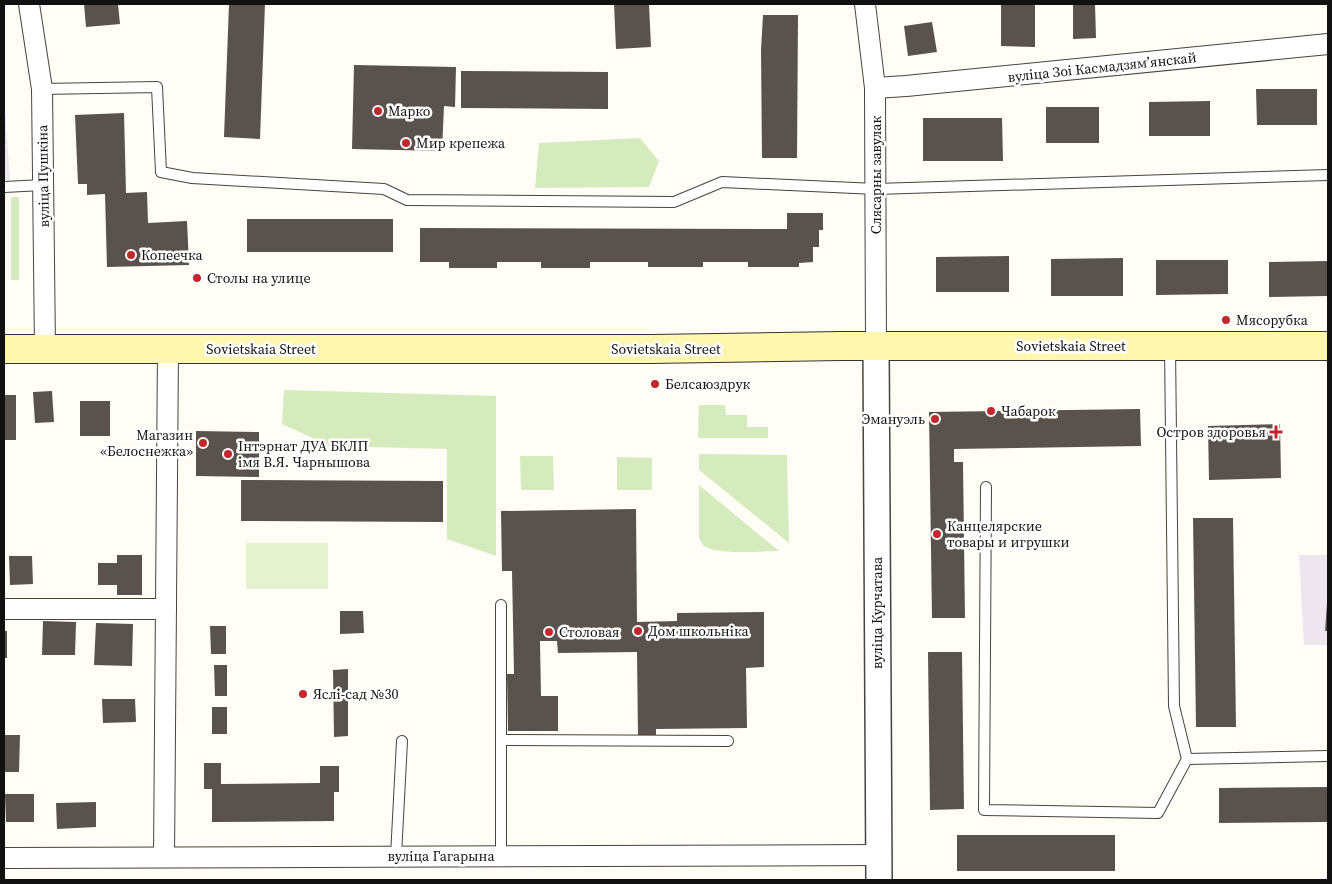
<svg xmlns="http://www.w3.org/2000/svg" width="1332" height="884" font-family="'Source Serif 4',serif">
<rect width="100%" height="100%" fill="#fffdf5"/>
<g fill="#eee6ef">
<path d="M4,74L5,112L10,180H4Z"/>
<path d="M1299,555H1328V645H1304Z"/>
</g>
<g fill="#d5ebbd">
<path d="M640,138L659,161L649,187L535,188L539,143Z"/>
<rect x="11" y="197" width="8" height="83"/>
<path d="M284,390L496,396V556L447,539V449L330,446L282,424Z"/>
<path d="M699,405H725L726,415H747V427H768V438H698Z"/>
<path d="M699,454L787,455L789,543L699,470Z"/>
<path d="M520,456H553L554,490H521Z"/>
<path d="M617,457L652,458V490H617Z"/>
<path d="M699,485L779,551C762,551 720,555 706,547C702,545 701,542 699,538Z"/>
</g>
<rect fill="#e6f2cf" x="246" y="543" width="82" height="46"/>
<g fill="#5a524d">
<path d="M84,4H118L120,24L86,27Z"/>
<path d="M229,4H265L260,139L224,137Z"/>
<path d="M614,4H649L651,47L616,49Z"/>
<path d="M1095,4L1096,38L1073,39V5Z"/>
<path d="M1001,5H1035V47L1001,46Z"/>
<path d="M763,15H798L797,158H762L761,50Z"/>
<path d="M932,22L937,52L908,56L904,26Z"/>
<path d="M354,65L456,67L455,107L444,106L442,151L352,149Z"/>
<path d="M461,71L608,72V109L461,108Z"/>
<path d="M1256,89H1317V125H1257Z"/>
<path d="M1210,101V136H1149V102Z"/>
<rect x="1046" y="107" width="53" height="36"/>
<path d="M124,113L126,193L147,192L148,223L187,221L189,265L107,267L105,194L87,195V184H78L75,115Z"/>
<path d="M923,118H1002L1003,161H923Z"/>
<path d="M787,213H823V230H819V247H813V262L799,263V267H748V262H703V267H648V262H590V268H541V262H497V268H449V262H420V228L787,229Z"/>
<rect x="247" y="219" width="146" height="33"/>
<path d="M1009,256V292H936V257Z"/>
<path d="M1123,258V296H1051V259Z"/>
<path d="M1156,260H1228V294L1156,295Z"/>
<path d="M1328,261V296L1269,297V262Z"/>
<path d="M52,391L54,422L35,423L33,392Z"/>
<rect x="4" y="395" width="12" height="45"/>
<rect x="80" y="401" width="30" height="35"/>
<path d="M1140,409L1141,446L954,449V462H963L965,618H932L929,412Z"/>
<path d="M1280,424L1281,478L1209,480L1208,426Z"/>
<path d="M196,431L259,432V477L196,476Z"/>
<path d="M241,480L443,481V522L241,521Z"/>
<path d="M636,509L637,622L677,621V613L764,612V667L746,668L747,728L656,729V736L638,737L637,652L558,653L557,641H540L541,696H558V731H508L507,674H514L512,571H502L501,511Z"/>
<path d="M1193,518H1233L1236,727H1196Z"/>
<path d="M117,555H142V595H117V585H98V563H117Z"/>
<path d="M9,556H32L33,584L10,585Z"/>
<path d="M1327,604H1328V631H1325Z"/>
<path d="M340,611H363L364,633L340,634Z"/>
<path d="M43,621L76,622L75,655H42Z"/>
<path d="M96,623L133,624L132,666L94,665Z"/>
<path d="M210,626H226V654H211Z"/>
<rect x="4" y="631" width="3" height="27"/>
<path d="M928,652H962L964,809L930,810Z"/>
<path d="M214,665H227V696H215Z"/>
<path d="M348,669V736L334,737L333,670Z"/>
<path d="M102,699H135L136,722L103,723Z"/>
<rect x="212" y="707" width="15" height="27"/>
<path d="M4,735H20L19,772H4Z"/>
<path d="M204,763H221V784L320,783V766H339V792H334V821L212,822V789H204Z"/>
<path d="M1328,787V822L1219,823V788Z"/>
<path d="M5,794H34V822H6Z"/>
<path d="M96,802V827L57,829L56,803Z"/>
<rect x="957" y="835" width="158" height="36"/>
</g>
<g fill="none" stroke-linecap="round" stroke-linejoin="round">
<defs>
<g id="service">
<path d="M42,89L157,87L161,172L192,178L384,189L407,200L674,202L722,182L876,189L1328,175"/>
<path d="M4,187L43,185"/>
<path d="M1170,346L1174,706L1187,759"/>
<path d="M986,487L984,810L1158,813L1187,759L1328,756"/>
<path d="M501,740L728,741"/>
<path d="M396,856L402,741"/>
<path d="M501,856V605"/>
</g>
<g id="minor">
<path d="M29,4L42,89L45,348"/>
<path d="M865,4L875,88L876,346"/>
<path d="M875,88L906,86L1328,44"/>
<path d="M4,609H166"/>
<path d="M164,857L168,349"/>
<path d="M4,858L879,855"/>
</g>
<path id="tertiary" d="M876,346L879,880"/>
<path id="secondary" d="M4,349H652L841,346H1328"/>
</defs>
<use href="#service" stroke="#444" stroke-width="12"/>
<use href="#minor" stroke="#444" stroke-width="22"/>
<use href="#tertiary" stroke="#444" stroke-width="28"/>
<use href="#secondary" stroke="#333" stroke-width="30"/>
<use href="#service" stroke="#fff" stroke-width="10"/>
<use href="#minor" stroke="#fff" stroke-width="20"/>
<use href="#tertiary" stroke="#fff" stroke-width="25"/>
<use href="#secondary" stroke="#fff6b0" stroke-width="28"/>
</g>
<g fill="#c4262e" stroke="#fff" stroke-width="2">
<circle cx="378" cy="111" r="5"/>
<circle cx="406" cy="143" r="5"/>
<circle cx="131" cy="255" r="5"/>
<circle cx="197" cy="278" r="5"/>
<circle cx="1226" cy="320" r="5"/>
<circle cx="655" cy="384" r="5"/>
<circle cx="991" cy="411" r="5"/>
<circle cx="935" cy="419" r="5"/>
<path d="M1273.5 424.5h5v5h5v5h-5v5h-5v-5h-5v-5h5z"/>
<circle cx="203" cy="443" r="5"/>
<circle cx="228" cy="454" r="5"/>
<circle cx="937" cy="534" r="5"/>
<circle cx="638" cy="631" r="5"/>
<circle cx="549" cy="632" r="5"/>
<circle cx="303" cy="694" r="5"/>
</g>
<g text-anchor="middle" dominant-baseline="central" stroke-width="5" stroke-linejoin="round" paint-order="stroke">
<g font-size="14" fill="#111" stroke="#fff">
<text transform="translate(1102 67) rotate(-6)">вуліца Зоі Касмадзямʼянскай</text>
<text transform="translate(876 175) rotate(-90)">Слясарны завулак</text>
<text transform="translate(43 176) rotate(-91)">вуліца Пушкіна</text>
<text x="1071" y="346">Sovietskaia Street</text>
<text x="261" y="349">Sovietskaia Street</text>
<text x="666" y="349">Sovietskaia Street</text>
<text transform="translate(877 613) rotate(-90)">вуліца Курчатава</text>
<text x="441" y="856">вуліца Гагарына</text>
</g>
<g font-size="14" fill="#111" stroke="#fff" text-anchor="start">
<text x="388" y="111">Марко</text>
<text x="416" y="143">Мир крепежа</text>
<text x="141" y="255">Копеечка</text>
<text x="207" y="278">Столы на улице</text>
<text x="1236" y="320">Мясорубка</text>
<text x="665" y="384">Белсаюздрук</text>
<text x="1001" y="411">Чабарок</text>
<text x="925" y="419" text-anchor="end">Эмануэль</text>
<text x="1266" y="432" text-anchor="end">Остров здоровья</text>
<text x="193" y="435" text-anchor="end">Магазин<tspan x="193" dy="16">«Белоснежка»</tspan></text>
<text x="238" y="446">Інтэрнат ДУА БКЛП<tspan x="238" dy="16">імя В.Я. Чарнышова</tspan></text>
<text x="947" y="526">Канцелярские<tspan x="947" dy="16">товары и игрушки</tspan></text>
<text x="648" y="631">Дом школьніка</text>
<text x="559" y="632">Столовая</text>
<text x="313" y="694">Яслі-сад №30</text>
</g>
</g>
<rect width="1332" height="884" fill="none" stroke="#111111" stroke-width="10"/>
</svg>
